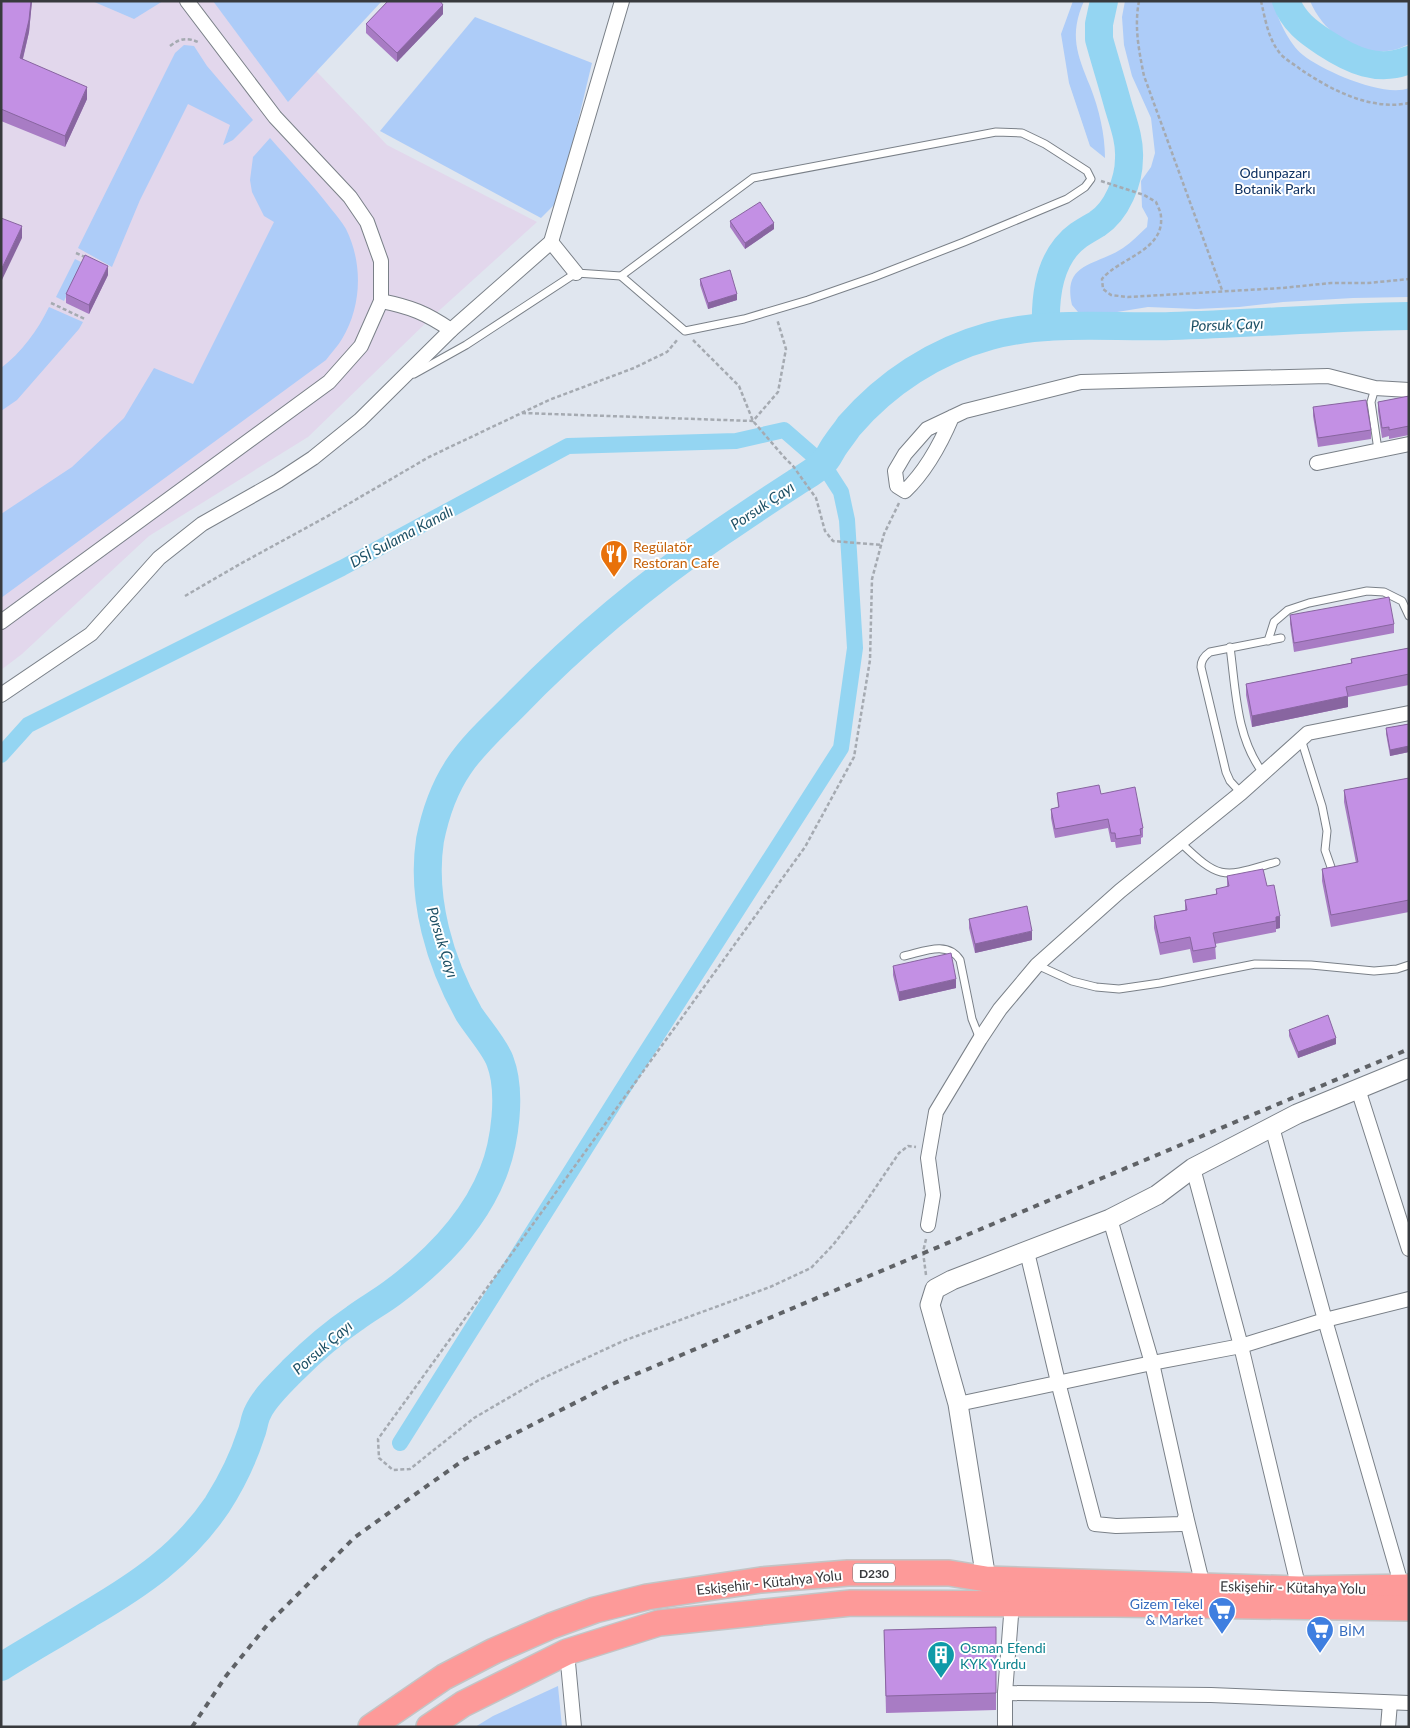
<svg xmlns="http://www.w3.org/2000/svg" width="1410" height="1728" font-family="Lato,sans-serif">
<rect width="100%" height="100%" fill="#e0e6ef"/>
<path fill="#e2d7ec" d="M1,1H249L387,145L537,222L432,317L308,437L149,536L22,654L1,670Z"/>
<g fill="#adccf8">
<path d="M92,1H163L134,19Z"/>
<path d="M213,1H382L288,102Z"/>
<path d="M1073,1H1084C1069,35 1077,54 1090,86C1099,109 1105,134 1105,158L1090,146L1069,83L1061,34Z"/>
<path d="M1125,1H1273C1277,18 1289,44 1303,55C1323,71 1384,98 1409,88V297L1353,298L1283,302L1239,307L1196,309L1148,307L1111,313L1089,314L1078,312L1072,305C1062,262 1096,266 1123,248C1132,242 1139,234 1147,227L1148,218L1142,207L1141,181L1151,167L1155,153L1151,118L1132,76L1124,45L1122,17Z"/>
<path d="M1310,1H1409V44C1370,65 1326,39 1310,1Z"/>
<path d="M475,17L592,63L559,200L541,218L380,131Z"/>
<path d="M184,45L194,46L207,66L253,120L233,140L223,145L230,125L188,104L140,200L112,267L78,248L175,53Z"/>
<path d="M270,138C291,162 313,185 332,210C337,216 342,222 346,229C363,263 362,306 342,339C338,346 331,353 326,360L1,598V514L72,467L124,418L154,368L193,384L274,222L264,216L252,192L250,180L253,157Z"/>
<path d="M75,259L83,263L64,301L56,297Z"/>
<path d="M49,307L83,322L79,329L17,400L1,411V368C21,353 38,330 49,307Z"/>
<path d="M558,1686L562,1727H475L493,1716Z"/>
</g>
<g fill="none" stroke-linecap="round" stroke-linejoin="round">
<path stroke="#94d5f2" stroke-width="16" d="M1,755L28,725L342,568L568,446L736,441L784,430L823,464L841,492L847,520L855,648L841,748L636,1068L400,1443"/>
<g stroke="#94d5f2" stroke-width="28">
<path d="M1286,1C1293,21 1308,32 1325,43C1351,60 1378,73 1409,60"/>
<path d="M1046,327C1045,299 1048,269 1066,247C1075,236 1085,231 1097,224C1117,211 1129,181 1129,158C1130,140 1123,122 1118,105C1112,83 1105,61 1099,39V24L1104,1"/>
<path d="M1,1667C30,1649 60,1632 89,1614C140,1584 183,1555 217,1505C231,1483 243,1459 251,1434C254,1427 254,1419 258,1412C264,1398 283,1380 294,1369C313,1350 333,1333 355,1318C367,1309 380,1302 392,1293C434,1262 474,1221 493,1173C505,1143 512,1092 500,1061C495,1047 478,1028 469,1014C440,963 421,899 430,840C435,815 444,788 459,766C473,745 494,726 512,708C575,643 645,584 720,533C745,516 770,499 795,483C804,477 816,471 823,463C829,458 831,450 836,444C840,438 845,432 849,426C886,383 935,351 990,336C1049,320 1111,328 1171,326C1250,324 1329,317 1409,316"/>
</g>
<defs>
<g id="lane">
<path d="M996,132L1022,133L1045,144L1087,171L1091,179L1085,187L1067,199L964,242L874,277L808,300L744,319L685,331L621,276L753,178Z"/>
<path d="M414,374L466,345L576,273L621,276"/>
<path d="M1375,388L1371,402L1378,450"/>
<path d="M1268,641L1274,622L1288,610L1309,603L1367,591L1384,592L1402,601L1409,616"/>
<path d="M1230,647C1236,691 1236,737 1263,773"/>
<path d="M1301,739L1322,806L1327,831L1325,850L1332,870"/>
<path d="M1241,793L1230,781L1226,772L1201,667C1201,660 1204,656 1210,652L1281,638"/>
<path d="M1180,842C1221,882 1224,877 1276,862"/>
<path d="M904,956C923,952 947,940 960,960L972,1019L980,1039"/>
<path d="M1037,965L1072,981L1096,987L1119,989L1160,983L1255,964L1311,965L1374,971L1397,969L1409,965"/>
</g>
<g id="street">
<path d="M551,242L576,273"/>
<path d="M381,301C411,307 426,313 451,330"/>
<path d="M952,417C941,443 926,471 905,491L897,486L895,471L905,454L927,429L965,411L1081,382L1328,376L1375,388L1409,390"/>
<path d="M1317,463L1409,444"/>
<path d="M1,622L329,382L361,346L381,301V261L367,222L350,197L275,117L187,1"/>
<path d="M1,695L91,634L159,558L202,524L278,481L313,458L360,420L451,330L551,242L622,1"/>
<path d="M1358,1089L1409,1249"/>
<path d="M1272,1127L1325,1320L1402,1587"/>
<path d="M1193,1168L1241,1346L1299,1589"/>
<path d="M928,1225L933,1195L928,1158L936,1112L980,1039L1000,1009L1037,965L1120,891L1241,793L1308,733L1409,713"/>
<path d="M1027,1252L1058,1382L1095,1524L1116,1526L1182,1524L1186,1516L1152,1363L1110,1219"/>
<path d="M958,1404L1152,1363L1241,1346L1325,1320L1409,1299"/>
<path d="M1186,1516L1203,1586"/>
<path d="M567,1652L574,1727"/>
<path d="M1005,1693L1211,1695L1409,1703"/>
<path d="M1005,1727V1693L1012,1603"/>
<path d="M1388,1727L1390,1703"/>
</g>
<path id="secondary" d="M986,1579L958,1404L930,1305L935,1289L952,1280L1110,1219L1157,1195L1193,1168L1297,1114L1409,1068"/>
<g id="highway">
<path d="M371,1727L444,1677L494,1651L551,1626L595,1610L647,1597L761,1580L848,1573H949L986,1579L1109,1583L1299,1589L1409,1587"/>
<path d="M429,1727L463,1704L567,1652L659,1623L851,1603L1115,1604L1409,1608"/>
</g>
</defs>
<use href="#lane" stroke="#7a8088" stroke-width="9"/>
<use href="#street" stroke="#7a8088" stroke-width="16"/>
<use href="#secondary" stroke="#7a8088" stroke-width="21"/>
<use href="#highway" stroke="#c3c4c5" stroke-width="28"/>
<g stroke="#a5aab1" stroke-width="2.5" stroke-dasharray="4 2.5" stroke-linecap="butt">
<path d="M1139,1C1134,27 1139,51 1144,76L1222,290"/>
<path d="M1261,1C1265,18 1268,38 1279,52C1284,59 1294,64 1300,69C1331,90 1371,111 1409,103"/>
<path d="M170,46C180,38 188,37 200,43"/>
<path d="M1101,181L1144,195L1156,202C1158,207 1161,212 1161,217C1164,251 1119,258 1102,279L1103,289L1111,295L1128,297L1282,288L1331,283H1368L1409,279"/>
<path d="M76,253L87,258"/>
<path d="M51,303L85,319"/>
<path d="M693,340L739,386L753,421L784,457L793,466L816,498L825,531L833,541L882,545"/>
<path d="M522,413L753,421L778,392L786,349L777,319"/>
<path d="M899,503L884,534L872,579L870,660L854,757L805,847L378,1439L379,1458L393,1470L410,1469L474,1418L539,1380L623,1341L770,1287L811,1268L833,1245L861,1209L899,1153L908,1146L916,1147"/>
<path d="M185,596L240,564L326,517L429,457L549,400L634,368L667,352L678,339"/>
<path d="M926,1239L923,1252L926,1275"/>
</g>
<use href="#lane" stroke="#fff" stroke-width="7"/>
<use href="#street" stroke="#fff" stroke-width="14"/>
<use href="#secondary" stroke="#fff" stroke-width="19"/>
<use href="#highway" stroke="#fd9a99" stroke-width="25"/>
<path stroke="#5f6266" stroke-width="4" stroke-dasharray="6 6" stroke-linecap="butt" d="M192,1727L226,1676L268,1624L355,1537L465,1459L610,1385L1409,1049"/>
</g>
<g fill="#a87cc4">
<path d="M1,1H32L29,32L23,59L87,99L65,147L1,121Z"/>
<path d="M443,14L397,62L366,33V24Z"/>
<path d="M730,221L774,229L745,249L730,227Z"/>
<path d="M108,275L89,314L66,303V294Z"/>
<path d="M700,279L737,300L708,309L700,285Z"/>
<path d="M1409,396V435L1389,439V436L1382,438L1378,411V402Z"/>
<path d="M1313,407L1371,430V439L1318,447L1313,416Z"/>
<path d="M1290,615L1394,624V633L1294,652L1290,624Z"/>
<path d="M1409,648V685L1348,697V707L1252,727L1246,695V684L1351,663V659Z"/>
<path d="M1409,724V752L1390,756L1386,734V728Z"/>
<path d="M1409,778V912L1331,927L1322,881V869L1356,863L1344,802V790Z"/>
<path d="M1057,793L1101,794L1143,828V837L1141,838V844L1116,848L1115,842H1111L1108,828L1055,838L1051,818V809L1058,807Z"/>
<path d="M1227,876L1267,886L1280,928L1276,929V932L1215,944L1216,959L1193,963L1190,949L1160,955L1154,928V916L1185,910V900L1216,894V889L1227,887Z"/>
<path d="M969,919L1032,940L975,953L969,928Z"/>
<path d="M893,966L956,988L899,1001L893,975Z"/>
<path d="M1289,1030L1336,1044L1298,1058L1289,1036Z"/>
<path d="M996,1627V1710L886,1713L884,1630Z"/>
</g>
<g fill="#8865a0">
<path d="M31,1H32L29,32L20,70V58Z"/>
<path d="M443,5V14L397,62V53Z"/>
<path d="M87,87V99L65,147V136Z"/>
<path d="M774,223V229L745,249V243Z"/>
<path d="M22,226V238L1,282V270Z"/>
<path d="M108,266V275L89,314V305Z"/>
<path d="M737,294V300L708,309V303Z"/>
<path d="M1348,696V707L1252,727V716Z"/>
<path d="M1409,746V752L1390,756V750Z"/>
<path d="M1280,916V928L1276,929V917Z"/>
<path d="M1032,931V940L975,953V944Z"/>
<path d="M956,979V988L899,1001V992Z"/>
<path d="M1336,1038V1044L1298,1058V1052Z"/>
</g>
<g fill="#c390e4" stroke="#8865a0">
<path d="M1,1H31L29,20L20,58L87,87L65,136L1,109Z"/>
<path d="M388,1H440L443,5L397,53L366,24Z"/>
<path d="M760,202L774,223L745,243L730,221Z"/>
<path d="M1,218L22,226L1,270Z"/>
<path d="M85,255L108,266L89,305L66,294Z"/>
<path d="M730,270L737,294L708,303L700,279Z"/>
<path d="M1409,396V426L1389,430V427L1382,428L1378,402Z"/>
<path d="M1366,400L1371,430L1318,438L1313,407Z"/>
<path d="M1389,597L1394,624L1294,643L1290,615Z"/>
<path d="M1409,648V674L1346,687L1348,696L1252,716L1246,684L1352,663L1351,659Z"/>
<path d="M1409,724V746L1390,750L1386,728Z"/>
<path d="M1409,778V900L1331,915L1322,869L1358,862L1344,790Z"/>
<path d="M1099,785L1101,794L1135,787L1143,828L1140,829L1141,835L1116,839L1115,833H1111L1108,819L1055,829L1051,809L1059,807L1057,793Z"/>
<path d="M1263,869L1267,886L1274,885L1280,916L1276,917V921L1213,933L1216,947L1193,951L1190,937L1160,943L1154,916L1187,910L1185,900L1217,894L1216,889L1229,886L1227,876Z"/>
<path d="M1027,906L1032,931L975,944L969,919Z"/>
<path d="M951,953L956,979L899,992L893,966Z"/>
<path d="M1328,1015L1336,1038L1298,1052L1289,1030Z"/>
<path d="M996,1627V1693L886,1696L884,1630Z"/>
</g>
<defs>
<symbol id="restaurant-pin" viewBox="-11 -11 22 30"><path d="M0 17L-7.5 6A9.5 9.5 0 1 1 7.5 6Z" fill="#e8710a" stroke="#fff"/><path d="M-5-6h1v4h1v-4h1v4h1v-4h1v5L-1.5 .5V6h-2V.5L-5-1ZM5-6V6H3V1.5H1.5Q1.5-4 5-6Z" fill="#fff"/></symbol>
<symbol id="supermarket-pin" viewBox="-11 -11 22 30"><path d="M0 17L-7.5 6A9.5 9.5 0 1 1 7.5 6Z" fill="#3f7fe0" stroke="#fff"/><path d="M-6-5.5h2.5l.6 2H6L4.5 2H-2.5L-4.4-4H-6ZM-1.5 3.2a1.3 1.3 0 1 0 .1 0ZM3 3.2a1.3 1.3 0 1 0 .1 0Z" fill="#fff"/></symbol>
<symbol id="building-pin" viewBox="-11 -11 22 30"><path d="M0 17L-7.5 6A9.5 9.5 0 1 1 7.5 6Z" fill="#0f9aa8" stroke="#fff"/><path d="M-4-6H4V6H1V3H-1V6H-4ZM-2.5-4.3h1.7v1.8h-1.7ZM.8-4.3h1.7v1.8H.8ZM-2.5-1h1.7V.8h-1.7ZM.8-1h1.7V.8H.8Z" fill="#fff"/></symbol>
</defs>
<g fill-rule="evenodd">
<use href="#restaurant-pin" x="598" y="538" width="32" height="43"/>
<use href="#supermarket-pin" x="1206" y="1595" width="32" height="43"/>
<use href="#supermarket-pin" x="1304" y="1614" width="32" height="43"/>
<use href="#building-pin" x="925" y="1639" width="32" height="43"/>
</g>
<g text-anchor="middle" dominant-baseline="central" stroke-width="4" stroke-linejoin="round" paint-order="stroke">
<rect fill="#fff" stroke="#747577" stroke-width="1" x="853" y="1563.5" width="42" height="19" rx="4"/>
<g font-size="12" font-weight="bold" fill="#383a3d">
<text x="874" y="1573">D230</text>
</g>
<g font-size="14" fill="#0e3162" stroke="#fff">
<text x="1275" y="172">Odunpazarı<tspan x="1275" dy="16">Botanik Parkı</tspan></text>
</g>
<g font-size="14" fill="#c56008" stroke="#fff" text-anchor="start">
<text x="633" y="546">Regülatör<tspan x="633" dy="16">Restoran Cafe</tspan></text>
</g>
<g font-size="14" fill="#383a3d" stroke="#fff">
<text transform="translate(769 1582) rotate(-6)">Eskişehir - Kütahya Yolu</text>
<text transform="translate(1293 1587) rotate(1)">Eskişehir - Kütahya Yolu</text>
</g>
<g font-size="14" fill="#366cbe" stroke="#fff" text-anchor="end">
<text x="1203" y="1603">Gizem Tekel<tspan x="1203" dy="16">&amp; Market</tspan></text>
<text x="1339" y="1630" text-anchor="start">BİM</text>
</g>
<g font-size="14" fill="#0d838f" stroke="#fff" text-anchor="start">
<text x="960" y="1647">Osman Efendi<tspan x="960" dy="16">KYK Yurdu</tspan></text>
</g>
<g font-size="15" font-style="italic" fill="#1e5166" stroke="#fff">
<text transform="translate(1227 324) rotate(-2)">Porsuk Çayı</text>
<text transform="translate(762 505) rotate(-34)">Porsuk Çayı</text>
<text transform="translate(401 536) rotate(-28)">DSİ Sulama Kanalı</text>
<text transform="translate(443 942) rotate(73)">Porsuk Çayı</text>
<text transform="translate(322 1347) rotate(-41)">Porsuk Çayı</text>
</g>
</g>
<rect width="1410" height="1728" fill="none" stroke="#383a3d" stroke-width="5"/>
</svg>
